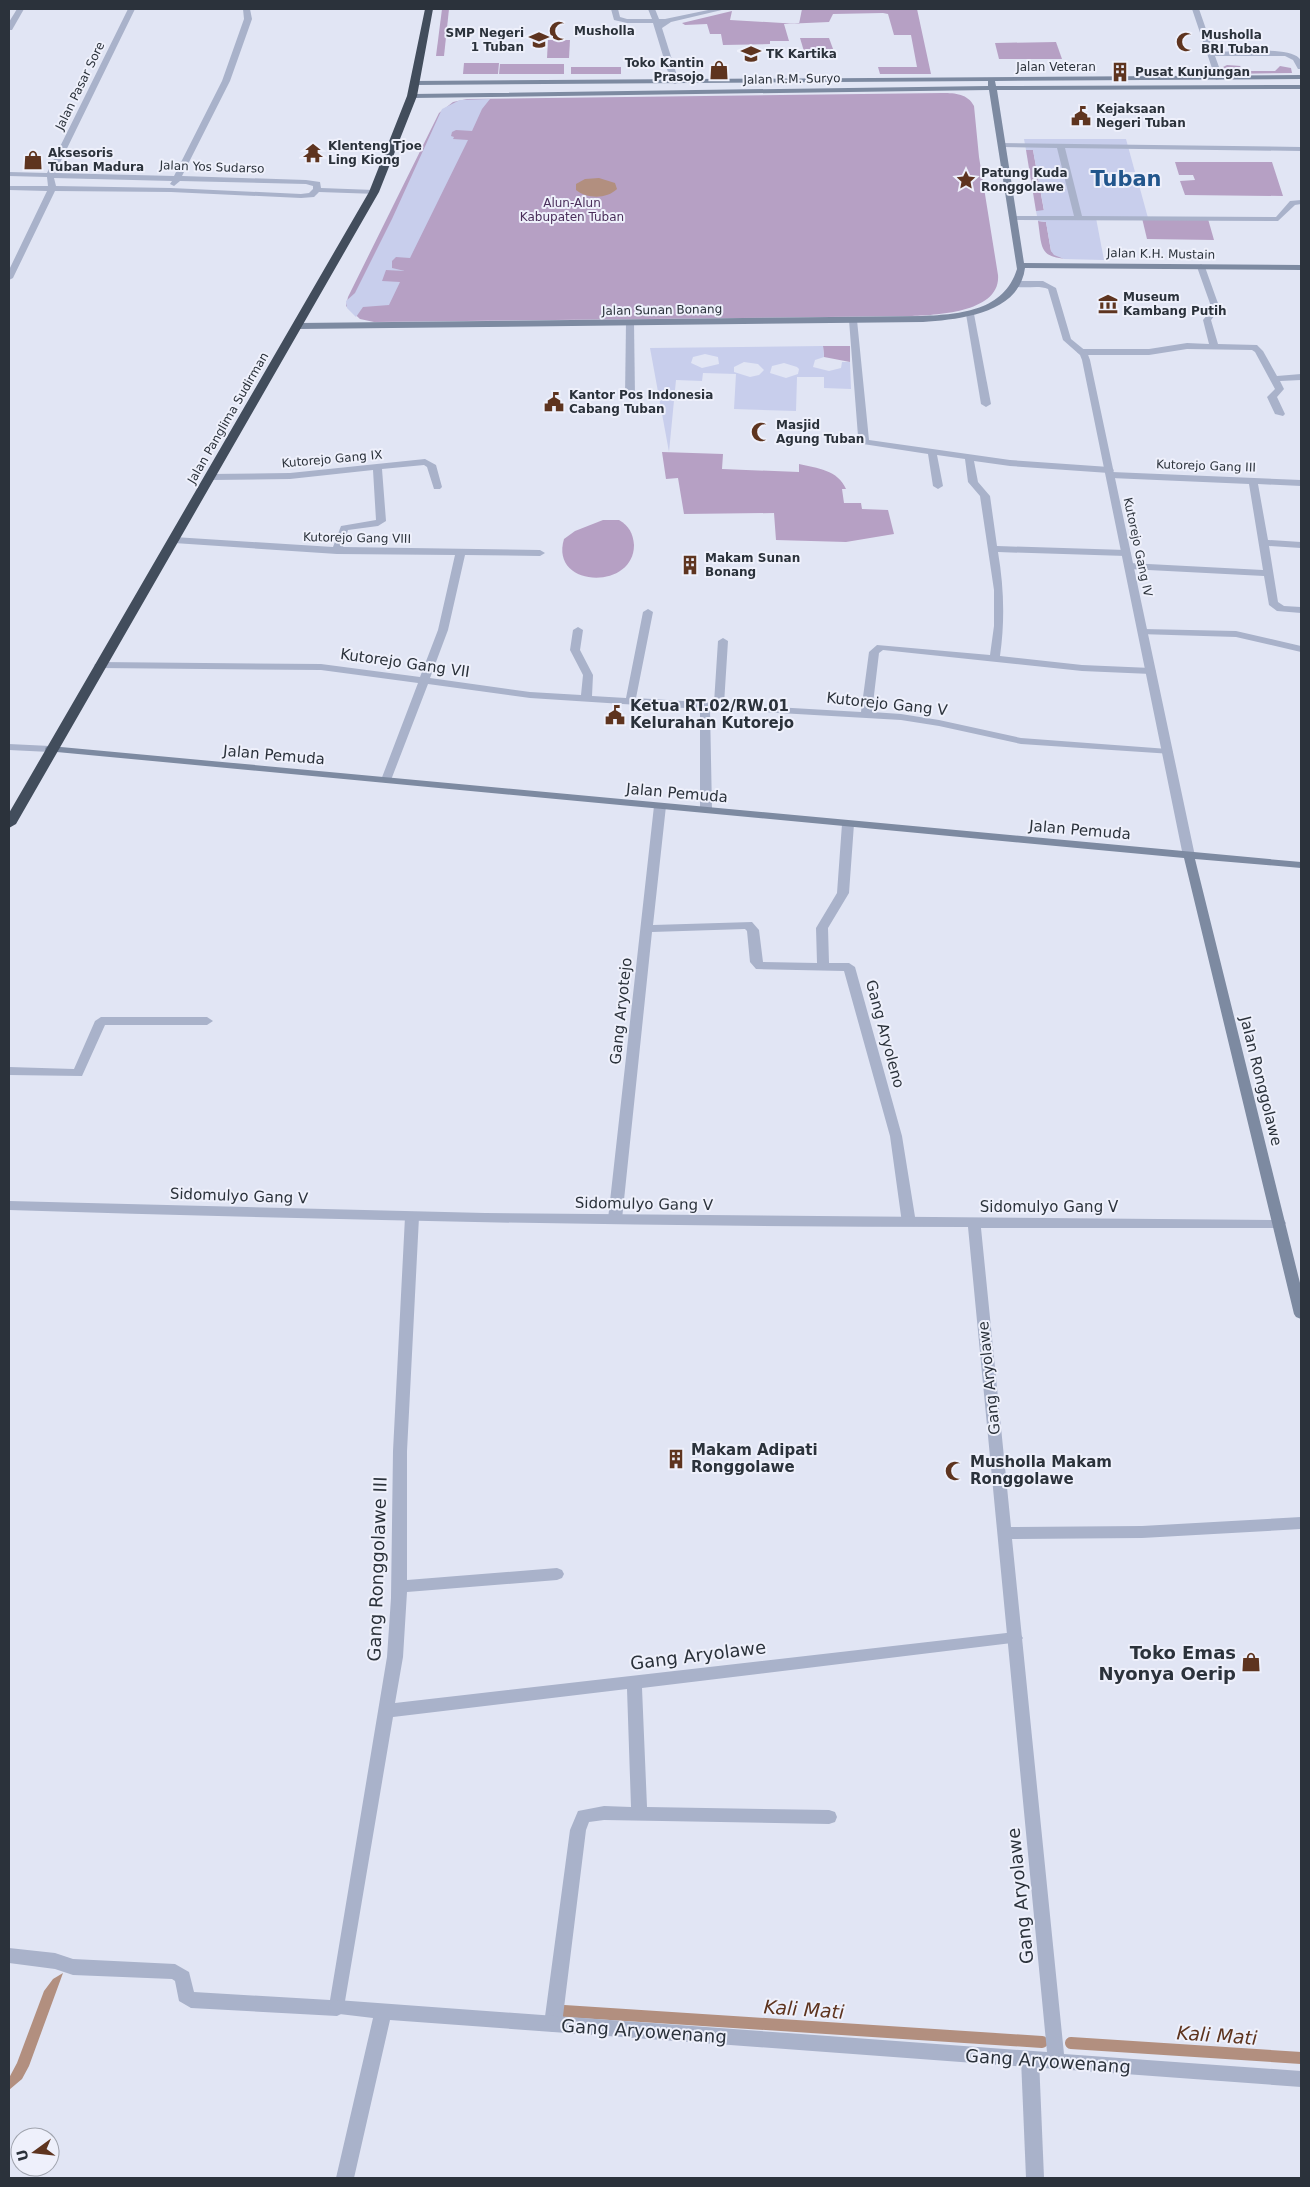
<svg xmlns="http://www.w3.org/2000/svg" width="1310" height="2187" font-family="'DejaVu Sans',sans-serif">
<rect width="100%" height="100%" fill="#e1e5f4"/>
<g fill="#b6a0c4">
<path d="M442,9H449L444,56H436Z"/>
<path d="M802,9H917L931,74H880L878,67H917L911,35H894L888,14L883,13L833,14L829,22L784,24L789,41H770V44L723,45L721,34H710L707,24L685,25L682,23L732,11L730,20L799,24Z"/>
<path d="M800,38H829L836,57L806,58Z"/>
<path d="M548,40H570L569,58H547Z"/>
<path d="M1056,42L1062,59H999L995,43Z"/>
<path d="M464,63H499L498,74H463Z"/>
<path d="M500,64H564V74H499Z"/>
<path d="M1227,65L1241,66L1235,71H1275L1280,66L1291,68L1292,73L1225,74L1223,67Z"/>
<rect x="571" y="67" width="50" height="7"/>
<path d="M943,93C955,93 968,94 974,106L979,157L998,275C1001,313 935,315 910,316L374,322L360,319L346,306L348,297L439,113L453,102L467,99Z"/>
<path d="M1026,150H1033L1044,211H1036Z"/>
<path d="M1175,162H1272L1283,196L1185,195L1180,181L1195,180L1193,175H1179Z"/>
<path d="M1142,218L1208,219L1214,240L1147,239Z"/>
<path d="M1038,221L1046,222L1051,251L1064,259H1070C1039,258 1042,248 1038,221Z"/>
<path d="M823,346H850V362L824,357Z"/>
<path d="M662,452L723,454L722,469L799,472V464C817,468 838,470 846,489H842L844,503H861L862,509L888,510L894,534L846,542L776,540L774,513L684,514L678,478L666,479Z"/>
<path d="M603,520H619C629,526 633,533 634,545C634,591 549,588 564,539L575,531Z"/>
</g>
<g fill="#c8ceec" fill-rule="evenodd">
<path d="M490,99L482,109L472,131L456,130L452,132L451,136L454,137L453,139L468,140L410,258L396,257L392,261V268L405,271L386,270L382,281L400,282L389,305L363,307L356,317L347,308L346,301L355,293L392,219L442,109L460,100Z"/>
<path d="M1024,139H1126L1135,172H1110L1113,185H1139L1148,218H1096L1104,260L1064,259L1054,255L1051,251L1046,222L1038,221L1036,211L1044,210L1033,150H1026Z"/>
<path d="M823,346L824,357L815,360L813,367L829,371L841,368L842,362H850L851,389L824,388V377H797L796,411L734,409L736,374L703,373L702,381L676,380L669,452L650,348ZM705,354L718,357L719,364L702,368L691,363L693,357ZM744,362L758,364L764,370L759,375L750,377L734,372V367ZM784,363L797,367L799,369L798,374L786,378L770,373L772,366Z"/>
</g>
<g fill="#b28f7f">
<path d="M599,178L615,183L617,189C607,199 587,199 576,190V184L585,179Z"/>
<path d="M63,1973L29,2066L22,2079L9,2090V2078L17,2063L44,1991L53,1979Z"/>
</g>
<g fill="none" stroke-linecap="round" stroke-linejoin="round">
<g stroke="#b28f7f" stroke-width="12">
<path d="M564,2011L1042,2042"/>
<path d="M1071,2043L1301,2058"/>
</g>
<g fill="#a9b2ca" fill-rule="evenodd">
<path d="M17,9H24L12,30H9V22Z"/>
<path d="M611,9H618L620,17L627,19H652L648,9H655L659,19H665L713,9H726L671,22L662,28L679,82L675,84L671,82L653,23H627L614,20Z"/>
<path d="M1192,9H1199L1214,52C1232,52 1287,46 1299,58C1302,61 1301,65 1301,69H1298L1293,60L1285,56H1215L1223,78L1216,80Z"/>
<path d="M998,143L1301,147V151L1065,148L1082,216L1276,217L1290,201L1301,200V204L1295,205L1278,221L1013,220H1010V216H1074L1057,148L1001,147H998Z"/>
<path d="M1201,264L1205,267L1220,309L1211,320L1218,344L1257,345L1263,351L1277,376L1301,374V380L1280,381L1284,389L1277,397L1285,414L1283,416L1275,414L1267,397L1275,389L1255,352L1252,350L1187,349L1149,355H1081L1077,352L1081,349H1149L1187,343L1209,344L1203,320L1212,309L1197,267Z"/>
<path d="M970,311L974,314L991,404L986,407L981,404L966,314Z"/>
<path d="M853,317L857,320L869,440L1010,460L1109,467L1114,470L1112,472L1301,480V486L1258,484L1268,540L1301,542V548L1269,546L1278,602L1284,606L1301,607V613L1277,611L1269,605L1264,576L1129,569L1124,566L1129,563L1263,570L1249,484L1111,478L1106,475L1109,473L1010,466L974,461L978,482L990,496L997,546L1126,550L1131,553L1126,556L998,552C1004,588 1005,620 1000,656L1082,665L1151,668L1156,671L1151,674L1082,671L883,650L879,653L872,712L901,714L939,720L1021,738L1168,749L1173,752L1172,754L1021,744L939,726L901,720L710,709L712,810L706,813L700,810V709L530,698L428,684L391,780L386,783L381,780L418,683L321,670L99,668L94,665L99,662L321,664L420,677L438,630L455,555L337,554L174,543L169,540L174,537L333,547L341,526L376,520L373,470L290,479L211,480L206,477L211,474L290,473L425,459L436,465L442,487L440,489H434L427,467L424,465L382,469L386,521L378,526L348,530L343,547L540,550L545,553L540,556L465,555L448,630L430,678L530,692L581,695L583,675L570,650L573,630L578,627L583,630L580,650L593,675L592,696L626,698L643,612L648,609L653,612L636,698L714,703L718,641L723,638L728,641L724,704L861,712L869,652L877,645L990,655L994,626V590L980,496L968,482L965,459L937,455L943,486L938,489L933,486L928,454L863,444L858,436L849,320Z"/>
<path d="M630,320L634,323L635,397L630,400L625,397L626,323Z"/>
<path d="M1143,629L1236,631L1301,646V652L1236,637L1139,634V630Z"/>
<path d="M660,803L666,806L653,925L752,922L759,930L763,962L817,963L816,928L837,893L842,824L848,821L854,824L849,893L828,928L829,963H849L855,967L902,1136L916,1223L914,1226H904L902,1223L890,1136L844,971L756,969L750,962L747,931L745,929L652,932L622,1219L615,1224L610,1222L608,1219L654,806Z"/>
<path d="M101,1017H207L213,1021L207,1025H105L82,1076L9,1075V1067L74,1069L95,1021Z"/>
<path d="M412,1212L419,1217L407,1451V1580L557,1568L562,1570L564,1574L562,1578L557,1580L407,1592L403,1657L395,1703L1015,1632L1020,1634L1023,1638L1020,1642L642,1688L647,1807L829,1810L835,1812L837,1817L835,1822L829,1824L604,1820L589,1822L586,1830L562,2024L559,2030L553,2032L547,2030L544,2024L570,1830L578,1811L604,1806L631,1807L627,1689L393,1717L343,2013L337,2016L191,2008L179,2001L175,1981L172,1979L73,1975L55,1969L9,1963V1948L55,1953L73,1959L175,1964L189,1972L194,1992L330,2000L387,1657L391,1598L393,1451L405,1217Z"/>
<path d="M1030,2051L1036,2053L1039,2059L1044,2178H1026L1021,2059L1024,2053Z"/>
</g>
<g fill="#a9b2ca" fill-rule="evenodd">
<path d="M128,9H135L55,173L174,176L222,81L244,19L243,9H250L252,19L230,81L182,176L306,180L320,182L321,188L374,190L378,192L377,194L319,192L314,197L301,198L171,192L55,191L13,278L9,280V270L47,191L9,190V186H48L47,177L9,176V172L47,173ZM54,178L172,181L170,184L174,186L180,181L306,184L313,186V189L309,193L301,194L171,188L56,186Z"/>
<path d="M1043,281L1056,288L1071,339L1087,352L1090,360L1195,856L1193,858L1189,859L1183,856L1082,360L1080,355L1063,340L1048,289C1037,284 1020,291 1011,284L1015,281Z"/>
<path d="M9,744L50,746L55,749L50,752L9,750Z"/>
<path d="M9,1201L485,1213L1284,1220L1286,1223L1284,1226L1279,1228H981L1011,1527L1142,1526L1301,1517V1529L1142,1538L1012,1539L1064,2054L1301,2071V2087L390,2020L354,2178H336L373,2018L331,2013L328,2008L331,2003L337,2000L1047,2052L968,1227C648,1227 328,1220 9,1210Z"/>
</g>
<g fill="#7d8aa1" fill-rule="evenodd">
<path d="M1301,75V79L995,81L996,86L1301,85V89L997,90L1024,263L1301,265V270L1025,268C1019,314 960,319 923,322L298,329L294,326L298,323L923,316C961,314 1004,311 1017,269L989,90L412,98L408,96L412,94L988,86V81L415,85L411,83L412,81Z"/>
<path d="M50,746L1301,862V868L1195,859L1301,1287V1319L1296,1317L1294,1314L1184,858L46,751L45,749L46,747Z"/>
</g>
<path fill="#424d5c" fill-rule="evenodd" d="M425,9H433L417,96L379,192L16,824L9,828V813L369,192L407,96Z"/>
</g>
<defs>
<symbol id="mosque-bare" viewBox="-9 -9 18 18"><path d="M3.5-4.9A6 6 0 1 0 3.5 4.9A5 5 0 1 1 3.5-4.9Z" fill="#5e341f" stroke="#eef0fb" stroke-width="2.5" paint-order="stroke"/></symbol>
<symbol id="school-bare" viewBox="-9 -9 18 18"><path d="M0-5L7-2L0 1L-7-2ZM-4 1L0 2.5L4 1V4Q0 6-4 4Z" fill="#5e341f" stroke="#eef0fb" stroke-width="2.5" paint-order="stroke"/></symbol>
<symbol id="shop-bare" viewBox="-9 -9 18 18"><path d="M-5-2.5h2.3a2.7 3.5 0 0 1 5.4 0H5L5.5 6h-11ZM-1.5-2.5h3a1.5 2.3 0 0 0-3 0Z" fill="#5e341f" stroke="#eef0fb" stroke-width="2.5" paint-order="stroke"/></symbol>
<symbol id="building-bare" viewBox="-9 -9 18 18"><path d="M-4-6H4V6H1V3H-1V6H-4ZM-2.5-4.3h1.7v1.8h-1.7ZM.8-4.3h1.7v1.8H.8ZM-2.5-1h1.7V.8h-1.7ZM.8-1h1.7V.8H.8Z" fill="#5e341f" stroke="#eef0fb" stroke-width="2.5" paint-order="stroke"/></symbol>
<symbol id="civic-bare" viewBox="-9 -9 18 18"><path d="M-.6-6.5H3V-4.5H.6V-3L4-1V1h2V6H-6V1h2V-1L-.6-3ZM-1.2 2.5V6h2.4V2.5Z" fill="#5e341f" stroke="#eef0fb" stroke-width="2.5" paint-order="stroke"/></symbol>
<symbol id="temple-bare" viewBox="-9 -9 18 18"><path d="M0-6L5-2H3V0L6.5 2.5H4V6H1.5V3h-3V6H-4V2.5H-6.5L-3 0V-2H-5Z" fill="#5e341f" stroke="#eef0fb" stroke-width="2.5" paint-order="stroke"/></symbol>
<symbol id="sight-bare" viewBox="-9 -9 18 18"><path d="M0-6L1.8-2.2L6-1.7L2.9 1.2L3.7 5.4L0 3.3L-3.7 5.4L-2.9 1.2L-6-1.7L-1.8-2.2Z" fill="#5e341f" stroke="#eef0fb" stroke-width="2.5" paint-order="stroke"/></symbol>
<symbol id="museum-bare" viewBox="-9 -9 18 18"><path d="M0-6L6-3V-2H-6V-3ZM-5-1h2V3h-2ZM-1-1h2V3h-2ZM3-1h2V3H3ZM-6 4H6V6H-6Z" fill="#5e341f" stroke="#eef0fb" stroke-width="2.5" paint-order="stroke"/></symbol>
</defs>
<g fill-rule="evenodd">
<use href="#mosque-bare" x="545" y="17" width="28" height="28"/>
<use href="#school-bare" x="525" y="26" width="28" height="28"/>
<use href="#mosque-bare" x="1172" y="28" width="28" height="28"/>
<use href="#school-bare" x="737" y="40" width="28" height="28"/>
<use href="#shop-bare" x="705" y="56" width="28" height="28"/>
<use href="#building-bare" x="1106" y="58" width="28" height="28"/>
<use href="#civic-bare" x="1067" y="102" width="28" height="28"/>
<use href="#temple-bare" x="299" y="139" width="28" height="28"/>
<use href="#shop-bare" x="19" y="146" width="28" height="28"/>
<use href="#sight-bare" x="952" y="166" width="28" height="28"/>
<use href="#museum-bare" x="1094" y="290" width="28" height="28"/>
<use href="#civic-bare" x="540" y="388" width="28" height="28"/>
<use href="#mosque-bare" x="747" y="418" width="28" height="28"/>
<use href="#building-bare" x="676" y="551" width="28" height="28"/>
<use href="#civic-bare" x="601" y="701" width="28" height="28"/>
<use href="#building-bare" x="662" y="1445" width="28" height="28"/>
<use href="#mosque-bare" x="941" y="1457" width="28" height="28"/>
<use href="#shop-bare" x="1237" y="1648" width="28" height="28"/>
</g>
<g text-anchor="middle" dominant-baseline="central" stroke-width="4" stroke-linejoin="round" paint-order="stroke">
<g font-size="12" font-weight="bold" fill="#2b323b" stroke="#eef0fb" text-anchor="start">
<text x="574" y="31">Musholla</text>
<text x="524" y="33" text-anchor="end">SMP Negeri<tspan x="524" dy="14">1 Tuban</tspan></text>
<text x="1201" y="35">Musholla<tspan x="1201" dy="14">BRI Tuban</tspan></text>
<text x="766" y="54">TK Kartika</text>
<text x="704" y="63" text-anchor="end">Toko Kantin<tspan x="704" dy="14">Prasojo</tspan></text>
<text x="1135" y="72">Pusat Kunjungan</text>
<text x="1096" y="109">Kejaksaan<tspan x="1096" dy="14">Negeri Tuban</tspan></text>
<text x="328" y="146">Klenteng Tjoe<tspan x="328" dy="14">Ling Kiong</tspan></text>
<text x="48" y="153">Aksesoris<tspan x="48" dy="14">Tuban Madura</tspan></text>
<text x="981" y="173">Patung Kuda<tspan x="981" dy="14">Ronggolawe</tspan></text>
<text x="1123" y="297">Museum<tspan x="1123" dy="14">Kambang Putih</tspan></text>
<text x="569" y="395">Kantor Pos Indonesia<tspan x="569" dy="14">Cabang Tuban</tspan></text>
<text x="776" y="425">Masjid<tspan x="776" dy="14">Agung Tuban</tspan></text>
<text x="705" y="558">Makam Sunan<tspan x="705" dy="14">Bonang</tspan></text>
</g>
<g font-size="12" fill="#2b323b" stroke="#eef0fb">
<text x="1056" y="67">Jalan Veteran</text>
<text transform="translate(792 79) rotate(-1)">Jalan R.M. Suryo</text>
<text transform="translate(80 86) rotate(-64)">Jalan Pasar Sore</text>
<text transform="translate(212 167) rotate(2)">Jalan Yos Sudarso</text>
<text transform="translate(1161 254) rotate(1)">Jalan K.H. Mustain</text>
<text transform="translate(662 310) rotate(-1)">Jalan Sunan Bonang</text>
<text transform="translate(228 418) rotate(-60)">Jalan Panglima Sudirman</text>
<text transform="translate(332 459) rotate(-5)">Kutorejo Gang IX</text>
<text transform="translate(1206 466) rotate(2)">Kutorejo Gang III</text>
<text transform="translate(357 538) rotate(1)">Kutorejo Gang VIII</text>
<text transform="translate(1138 547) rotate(78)">Kutorejo Gang IV</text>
</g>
<g font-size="12" fill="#4a2e5a" stroke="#eef0fb">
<text x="572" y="203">Alun-Alun<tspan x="572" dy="14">Kabupaten Tuban</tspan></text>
</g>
<g font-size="15" fill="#2b323b" stroke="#eef0fb">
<text transform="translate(405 663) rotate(8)">Kutorejo Gang VII</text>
<text transform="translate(887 704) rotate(6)">Kutorejo Gang V</text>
<text transform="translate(274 755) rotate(5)">Jalan Pemuda</text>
<text transform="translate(677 793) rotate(5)">Jalan Pemuda</text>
<text transform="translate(1080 830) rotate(5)">Jalan Pemuda</text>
<text transform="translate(621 1011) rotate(-84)">Gang Aryotejo</text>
<text transform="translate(885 1034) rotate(75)">Gang Aryoleno</text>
<text transform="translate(1261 1081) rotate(76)">Jalan Ronggolawe</text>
<text transform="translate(239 1196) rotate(2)">Sidomulyo Gang V</text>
<text transform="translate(644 1204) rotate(1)">Sidomulyo Gang V</text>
<text x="1049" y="1207">Sidomulyo Gang V</text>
<text transform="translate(989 1378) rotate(-96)">Gang Aryolawe</text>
</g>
<g font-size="15" font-weight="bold" fill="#2b323b" stroke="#eef0fb" text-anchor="start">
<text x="630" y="706">Ketua RT.02/RW.01<tspan x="630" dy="17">Kelurahan Kutorejo</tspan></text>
<text x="691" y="1450">Makam Adipati<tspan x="691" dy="17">Ronggolawe</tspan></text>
<text x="970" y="1462">Musholla Makam<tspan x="970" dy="17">Ronggolawe</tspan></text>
</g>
<g font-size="18" fill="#2b323b" stroke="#eef0fb">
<text transform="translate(377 1569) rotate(-88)">Gang Ronggolawe III</text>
<text transform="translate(698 1655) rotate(-7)">Gang Aryolawe</text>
<text transform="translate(1020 1896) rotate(-96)">Gang Aryolawe</text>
<text transform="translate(644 2031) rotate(4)">Gang Aryowenang</text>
<text transform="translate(1048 2061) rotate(4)">Gang Aryowenang</text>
</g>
<g font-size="18" font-weight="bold" fill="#2b323b" stroke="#eef0fb" text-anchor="end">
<text x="1236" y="1652">Toko Emas<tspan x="1236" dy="21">Nyonya Oerip</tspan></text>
</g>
<g font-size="19" font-style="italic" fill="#5e341f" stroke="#eef0fb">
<text transform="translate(804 2009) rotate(4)">Kali Mati</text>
<text transform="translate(1217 2035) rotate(4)">Kali Mati</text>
</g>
<g font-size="21" font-weight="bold" fill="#22568c" stroke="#eef0fb">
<text x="1126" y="179">Tuban</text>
</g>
</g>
<rect width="1310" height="2187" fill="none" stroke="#2b323b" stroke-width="20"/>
<g transform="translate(35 2152) rotate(255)"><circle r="24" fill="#eef0fb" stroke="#a0a4ae"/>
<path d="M0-4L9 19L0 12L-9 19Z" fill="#5e341f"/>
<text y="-8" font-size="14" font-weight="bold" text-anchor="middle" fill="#2b323b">U</text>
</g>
</svg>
